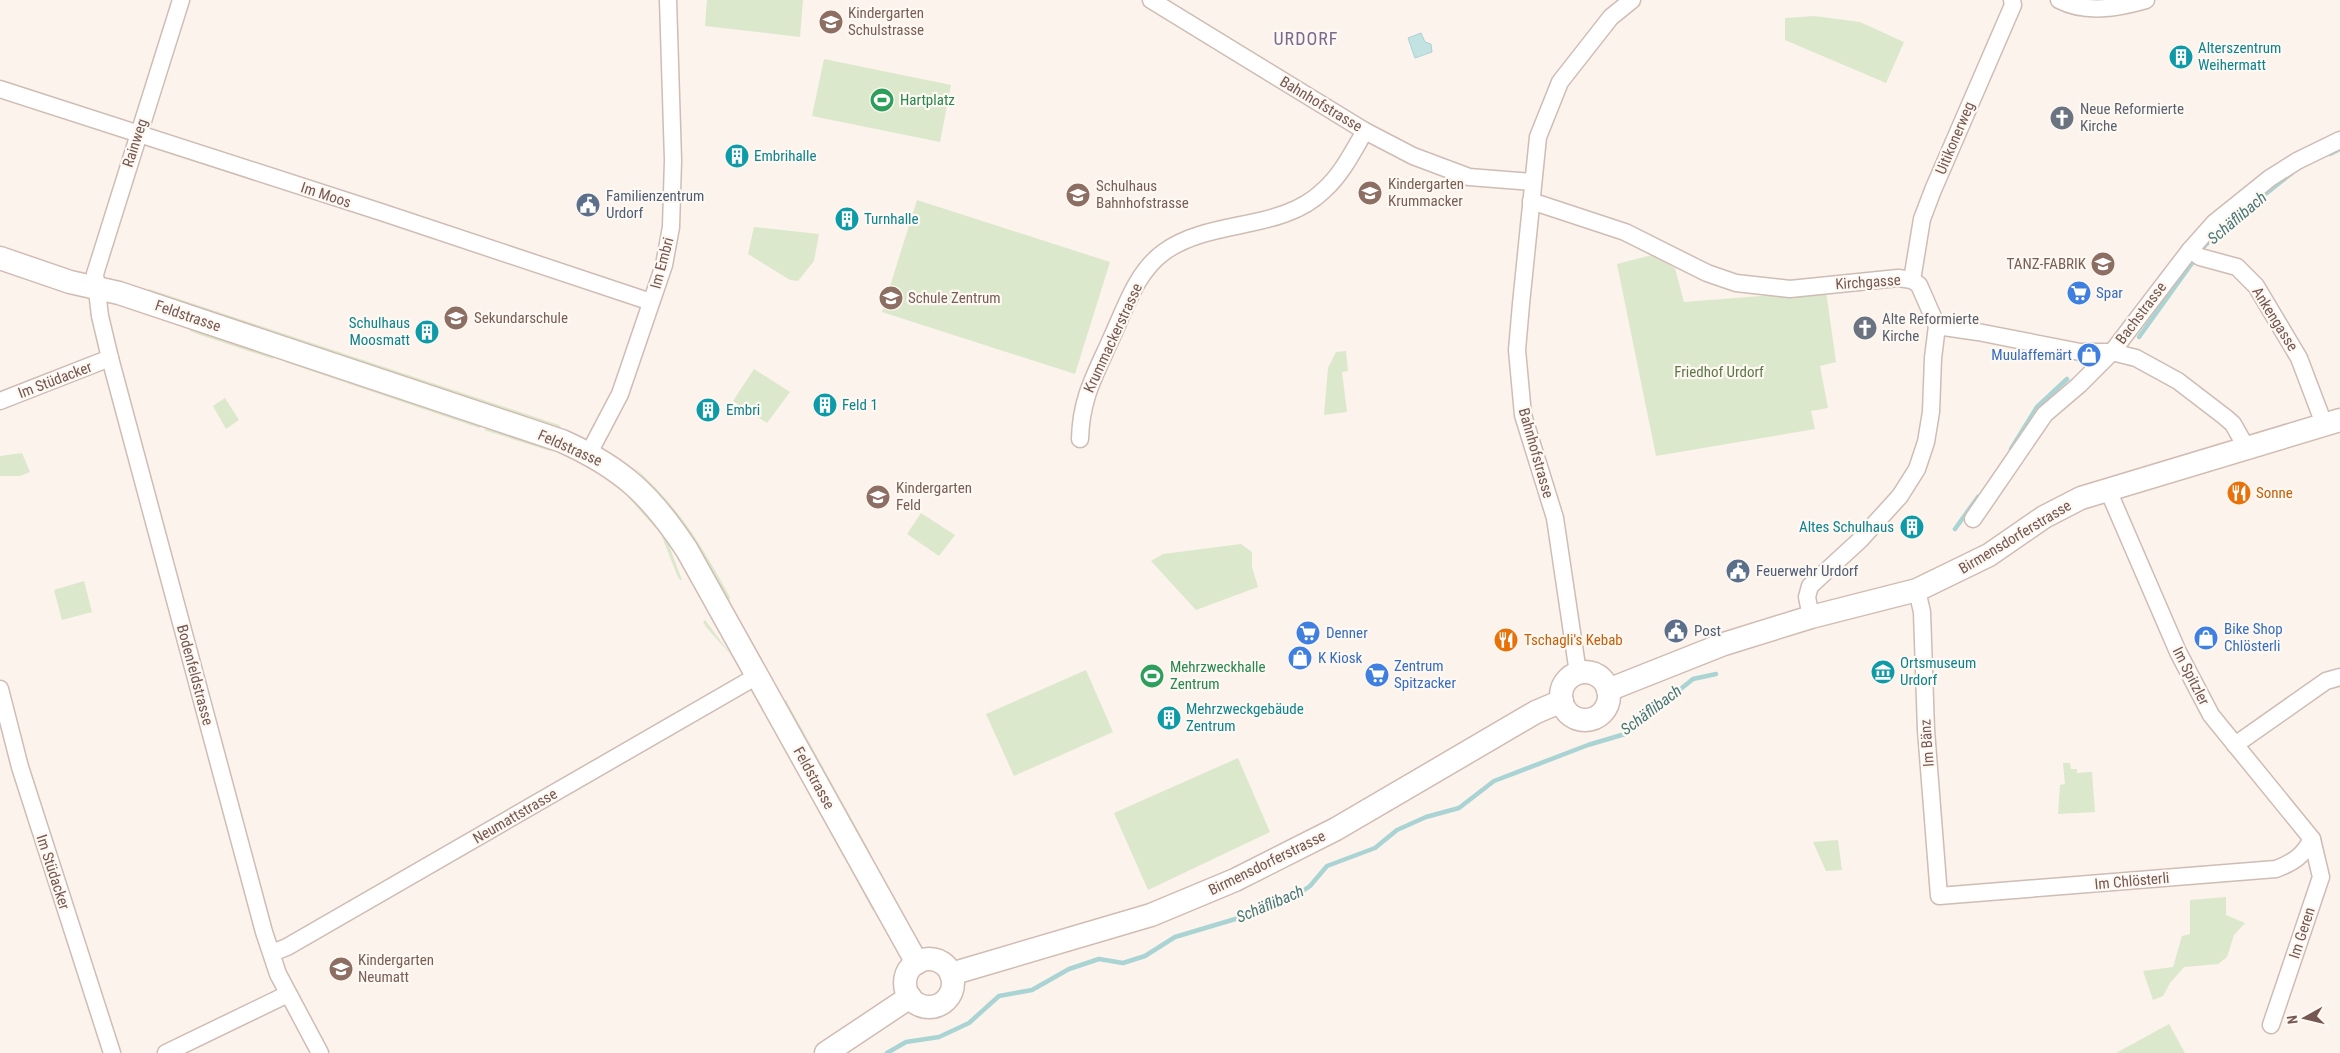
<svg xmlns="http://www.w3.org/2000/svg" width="2340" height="1053" font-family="'Roboto Condensed',sans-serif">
<rect width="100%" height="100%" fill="#fbf3ec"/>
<g fill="#dce8cc">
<path d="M707,0H803L800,37L705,26Z"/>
<path d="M1814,16L1860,22L1904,42L1886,83L1785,40V18Z"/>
<path d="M824,59L951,85L940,142L812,116Z"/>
<path d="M917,200L1110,262L1075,374L882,312Z"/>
<path d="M754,227L819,234L814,261L798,281L790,280L748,254Z"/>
<path d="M1652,255L1675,268L1684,302L1826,291L1836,362L1820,366L1828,408L1811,411L1815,429L1656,456L1617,264Z"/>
<path d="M149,289L559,425L562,429L223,318L202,308L147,290Z"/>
<path d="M191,329L274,355L273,359L200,335L190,331Z"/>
<path d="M1346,351L1348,371L1342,372L1347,412L1324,415L1328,368L1336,352Z"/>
<path d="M286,359L484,425L479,428L285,362Z"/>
<path d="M754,369L790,392L767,423L733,401Z"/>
<path d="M225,398L239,420L226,429L213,406Z"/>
<path d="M489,427L553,450L550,451L484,430Z"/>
<path d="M22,453L30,472L20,476H0V456Z"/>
<path d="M634,467C680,508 701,545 730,597L729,602L691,535L674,512Z"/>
<path d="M618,486L640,503L667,540L682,580H680L677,575L661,534Z"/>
<path d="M921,513L955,535L939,556L907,534Z"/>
<path d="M1241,544L1252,552V567L1258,587L1196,610L1151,561L1163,554Z"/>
<path d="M84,581L92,612L62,620L54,590Z"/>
<path d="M705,620L732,656L706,627L703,622Z"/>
<path d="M1086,670L1113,732L1014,776L986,714Z"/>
<path d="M787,700V702L871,854L868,856L784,701Z"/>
<path d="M786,746L846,854L843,856L783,747Z"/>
<path d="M1238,758L1270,832L1148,890L1114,813Z"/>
<path d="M2063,763H2070L2071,769H2077V773L2092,772L2095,812L2058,814L2060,785L2065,784Z"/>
<path d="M1838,840L1842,870L1826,871L1813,842Z"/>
<path d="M849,860L876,909L873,911L846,861Z"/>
<path d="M2226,897V915L2245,923L2234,935L2227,957L2218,964L2184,967L2170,983L2163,996L2153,1000L2143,971L2173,967L2182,936L2190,934V900Z"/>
<path d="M2169,1024L2185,1053H2116Z"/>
</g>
<path fill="#c2e3e2" stroke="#aad4d3" d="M1421,33L1425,42L1431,44L1432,52L1415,58L1408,38Z"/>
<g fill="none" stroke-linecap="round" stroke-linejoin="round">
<g stroke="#aad4d3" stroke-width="4.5">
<path d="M2330,154L2340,149"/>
<path d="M2199,252L2220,230L2292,173"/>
<path d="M2139,337L2195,259"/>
<path d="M2011,449L2037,407L2067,379"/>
<path d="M1955,529L1978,497"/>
<path d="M887,1053L906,1042L939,1037L969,1023L999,996L1032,990L1069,969L1099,959L1123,963L1145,956L1175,937L1242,917L1276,899L1300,893L1310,886L1327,866L1375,848L1397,830L1426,817L1459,808L1494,781L1588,745L1625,734L1693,679L1716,674"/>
</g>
<defs>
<g id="minor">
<path d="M181,0L95,274L100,316L110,358L264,932L278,974L320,1053"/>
<path d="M1151,0L1365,131L1413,156L1469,177L1532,182"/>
<path d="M2059,0C2086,14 2118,8 2146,0"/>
<path d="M0,89L381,212L651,302"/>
<path d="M1531,201L1625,232L1707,273L1736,283L1790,289L1898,278L1912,280L1919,285L1937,326L1933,358L1931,412L1926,442L1917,469L1900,496L1860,540L1810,586L1807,597L1811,617"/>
<path d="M2190,250L2200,257L2237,267L2256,286L2299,358L2324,424"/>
<path d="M1912,280L1922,219L1933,190L2013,5L2012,0"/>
<path d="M1937,326L1978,332L2080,352H2112L2136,358L2178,381L2225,417L2233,424L2246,447"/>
<path d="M0,401L110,358"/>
<path d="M1080,439C1081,398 1095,375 1111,339C1125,309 1136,272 1164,252C1211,218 1282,232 1324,190C1342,174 1353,151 1365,131"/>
<path d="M589,453L620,394L664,265L671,227L673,160L668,0"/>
<path d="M2108,490L2178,652L2211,715L2312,839L2321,877L2271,1025"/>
<path d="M1973,519L2045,414L2079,385L2112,352L2190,250L2214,223L2270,178L2297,161L2340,140"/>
<path d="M1917,590L1922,612L1926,730L1939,896L2276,869C2294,862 2303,856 2312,839"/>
<path d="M1578,673L1555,518L1523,415L1517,350L1521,304L1538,137L1560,82L1611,17L1632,0"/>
<path d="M0,689L20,767L112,1053"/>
<path d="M2235,745L2326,681L2340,677"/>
<path d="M272,953L287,947L757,676"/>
<path d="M166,1053L288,994"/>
</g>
<g id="secondary">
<path d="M0,258L70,282L119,293L562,441C622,468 651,495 687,550L917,963"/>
<circle cx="1585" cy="696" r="24"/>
<path d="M1608,690L1724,644L1811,617L1917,590L1989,555L2044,517L2081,498L2340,420"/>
<circle cx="929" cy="983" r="24"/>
<path d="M951,974L1151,915L1235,880L1336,829L1536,712L1562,701"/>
<path d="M826,1053L910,997"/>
</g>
</defs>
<use href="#minor" stroke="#cfbcb5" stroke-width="19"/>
<use href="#secondary" stroke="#d1bbb3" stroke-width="25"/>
<use href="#minor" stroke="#fff" stroke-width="16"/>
<use href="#secondary" stroke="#fff" stroke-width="22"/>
</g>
<defs>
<symbol id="school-disc" viewBox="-11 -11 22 22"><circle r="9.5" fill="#8d6e63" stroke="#fef8f3"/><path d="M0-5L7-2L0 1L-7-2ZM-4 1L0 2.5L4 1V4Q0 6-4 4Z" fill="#fff"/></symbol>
<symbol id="building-disc" viewBox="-11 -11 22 22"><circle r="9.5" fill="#0f9aa8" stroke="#fef8f3"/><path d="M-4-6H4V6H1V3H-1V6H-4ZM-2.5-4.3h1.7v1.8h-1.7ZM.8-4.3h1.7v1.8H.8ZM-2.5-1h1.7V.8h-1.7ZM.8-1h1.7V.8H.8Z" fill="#fff"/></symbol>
<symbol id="stadium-disc" viewBox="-11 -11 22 22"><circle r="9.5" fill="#2e9e5b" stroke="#fef8f3"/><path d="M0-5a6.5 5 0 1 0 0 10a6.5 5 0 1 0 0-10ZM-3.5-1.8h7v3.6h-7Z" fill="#fff"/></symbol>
<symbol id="church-disc" viewBox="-11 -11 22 22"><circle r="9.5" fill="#6b7280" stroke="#fef8f3"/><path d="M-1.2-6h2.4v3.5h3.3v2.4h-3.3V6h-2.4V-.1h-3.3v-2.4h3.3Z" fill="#fff"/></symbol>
<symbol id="civic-disc" viewBox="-11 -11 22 22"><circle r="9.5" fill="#5c6f8a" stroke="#fef8f3"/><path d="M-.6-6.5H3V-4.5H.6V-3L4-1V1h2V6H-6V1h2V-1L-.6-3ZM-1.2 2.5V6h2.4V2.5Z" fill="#fff"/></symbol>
<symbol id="supermarket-disc" viewBox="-11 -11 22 22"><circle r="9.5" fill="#3f7fe0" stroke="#fef8f3"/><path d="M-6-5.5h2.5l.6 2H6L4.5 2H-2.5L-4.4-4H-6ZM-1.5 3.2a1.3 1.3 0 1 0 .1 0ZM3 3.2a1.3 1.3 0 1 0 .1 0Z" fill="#fff"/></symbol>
<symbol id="shop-disc" viewBox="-11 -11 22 22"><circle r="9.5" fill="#3f7fe0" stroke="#fef8f3"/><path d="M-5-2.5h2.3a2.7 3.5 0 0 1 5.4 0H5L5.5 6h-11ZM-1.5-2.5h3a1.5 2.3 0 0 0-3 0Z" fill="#fff"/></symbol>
<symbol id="restaurant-disc" viewBox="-11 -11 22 22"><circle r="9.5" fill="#e8710a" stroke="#fef8f3"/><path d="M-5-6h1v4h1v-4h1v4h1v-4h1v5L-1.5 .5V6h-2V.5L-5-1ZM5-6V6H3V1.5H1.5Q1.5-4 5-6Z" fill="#fff"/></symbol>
<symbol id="museum-disc" viewBox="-11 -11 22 22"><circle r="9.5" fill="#0f9aa8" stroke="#fef8f3"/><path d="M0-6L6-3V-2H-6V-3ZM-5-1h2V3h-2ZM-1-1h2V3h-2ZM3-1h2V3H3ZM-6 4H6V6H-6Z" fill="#fff"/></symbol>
</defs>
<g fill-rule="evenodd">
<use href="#school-disc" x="817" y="8" width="28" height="28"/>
<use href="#building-disc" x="2167" y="43" width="28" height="28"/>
<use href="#stadium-disc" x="868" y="86" width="28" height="28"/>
<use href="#church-disc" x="2048" y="104" width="28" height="28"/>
<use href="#building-disc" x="723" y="142" width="28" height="28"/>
<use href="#school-disc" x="1356" y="179" width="28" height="28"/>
<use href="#school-disc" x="1064" y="181" width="28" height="28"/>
<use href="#civic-disc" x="574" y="191" width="28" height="28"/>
<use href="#building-disc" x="833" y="205" width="28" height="28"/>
<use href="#school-disc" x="2089" y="250" width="28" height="28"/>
<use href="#supermarket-disc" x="2065" y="279" width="28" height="28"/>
<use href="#school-disc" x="877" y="284" width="28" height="28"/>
<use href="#school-disc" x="442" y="304" width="28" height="28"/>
<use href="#church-disc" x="1851" y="314" width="28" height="28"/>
<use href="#building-disc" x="413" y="318" width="28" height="28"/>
<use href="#shop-disc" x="2075" y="341" width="28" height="28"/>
<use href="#building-disc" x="811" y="391" width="28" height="28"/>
<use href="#building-disc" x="694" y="396" width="28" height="28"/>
<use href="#restaurant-disc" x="2225" y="479" width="28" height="28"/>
<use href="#school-disc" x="864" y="483" width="28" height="28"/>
<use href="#building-disc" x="1898" y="513" width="28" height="28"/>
<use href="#civic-disc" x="1724" y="557" width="28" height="28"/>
<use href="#civic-disc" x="1662" y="617" width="28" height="28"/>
<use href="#supermarket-disc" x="1294" y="619" width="28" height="28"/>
<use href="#shop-disc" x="2192" y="624" width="28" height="28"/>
<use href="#restaurant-disc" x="1492" y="626" width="28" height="28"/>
<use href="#shop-disc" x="1286" y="644" width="28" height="28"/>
<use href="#museum-disc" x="1869" y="658" width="28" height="28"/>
<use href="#supermarket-disc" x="1363" y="661" width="28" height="28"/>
<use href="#stadium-disc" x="1138" y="662" width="28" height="28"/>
<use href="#building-disc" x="1155" y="704" width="28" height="28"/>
<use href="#school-disc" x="327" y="955" width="28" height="28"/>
</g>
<g text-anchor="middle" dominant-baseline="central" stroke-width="4.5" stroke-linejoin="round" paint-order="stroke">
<g font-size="15" fill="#785e54" stroke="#fef8f3" text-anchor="start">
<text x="848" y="13">Kindergarten<tspan x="848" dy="17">Schulstrasse</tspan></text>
<text x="1388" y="184">Kindergarten<tspan x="1388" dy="17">Krummacker</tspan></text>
<text x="1096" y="186">Schulhaus<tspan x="1096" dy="17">Bahnhofstrasse</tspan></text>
<text x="2086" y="264" text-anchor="end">TANZ-FABRIK</text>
<text x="908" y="298">Schule Zentrum</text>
<text x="474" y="318">Sekundarschule</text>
<text x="896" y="488">Kindergarten<tspan x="896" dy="17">Feld</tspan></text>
<text x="358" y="960">Kindergarten<tspan x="358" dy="17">Neumatt</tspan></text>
</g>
<g font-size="15" fill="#0d838f" stroke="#fef8f3" text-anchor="start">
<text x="2198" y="48">Alterszentrum<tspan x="2198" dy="17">Weihermatt</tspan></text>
<text x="754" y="156">Embrihalle</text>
<text x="864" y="219">Turnhalle</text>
<text x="410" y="323" text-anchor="end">Schulhaus<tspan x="410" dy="17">Moosmatt</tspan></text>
<text x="842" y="405">Feld 1</text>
<text x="726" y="410">Embri</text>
<text x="1894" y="527" text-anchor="end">Altes Schulhaus</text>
<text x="1900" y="663">Ortsmuseum<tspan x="1900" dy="17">Urdorf</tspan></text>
<text x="1186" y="709">Mehrzweckgebäude<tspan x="1186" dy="17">Zentrum</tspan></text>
</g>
<g font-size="15" fill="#27864d" stroke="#fef8f3" text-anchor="start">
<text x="900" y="100">Hartplatz</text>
<text x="1170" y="667">Mehrzweckhalle<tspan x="1170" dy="17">Zentrum</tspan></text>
</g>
<g font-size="15" fill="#745851" stroke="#fef8f3">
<text transform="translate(1321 104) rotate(31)">Bahnhofstrasse</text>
<text transform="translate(1955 138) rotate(-67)">Uitikonerweg</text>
<text transform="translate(135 143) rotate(-72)">Rainweg</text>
<text transform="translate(326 195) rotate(18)">Im Moos</text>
<text transform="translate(662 263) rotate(-75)">Im Embri</text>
<text transform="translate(1868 282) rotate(-4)">Kirchgasse</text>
<text transform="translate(2141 313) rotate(-53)">Bachstrasse</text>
<text transform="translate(188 316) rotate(19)">Feldstrasse</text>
<text transform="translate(2275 319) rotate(58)">Ankengasse</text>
<text transform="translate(1113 338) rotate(-65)">Krummackerstrasse</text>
<text transform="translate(55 380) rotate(-21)">Im Stüdacker</text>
<text transform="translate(570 448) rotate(24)">Feldstrasse</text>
<text transform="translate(1536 453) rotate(74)">Bahnhofstrasse</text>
<text transform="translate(2015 537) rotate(-31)">Birmensdorferstrasse</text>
<text transform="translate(195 675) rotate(75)">Bodenfeldstrasse</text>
<text transform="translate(2191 676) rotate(63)">Im Spitzler</text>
<text transform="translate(1927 743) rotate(-94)">Im Bänz</text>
<text transform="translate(814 778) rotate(61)">Feldstrasse</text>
<text transform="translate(515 816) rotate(-30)">Neumattstrasse</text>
<text transform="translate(1267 863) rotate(-26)">Birmensdorferstrasse</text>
<text transform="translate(53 872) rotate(72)">Im Stüdacker</text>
<text transform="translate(2132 881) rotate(-5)">Im Chlösterli</text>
<text transform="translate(2302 933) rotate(-72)">Im Geren</text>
</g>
<g font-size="15" fill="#5b616d" stroke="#fef8f3" text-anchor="start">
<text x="2080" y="109">Neue Reformierte<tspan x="2080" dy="17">Kirche</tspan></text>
<text x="1882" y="319">Alte Reformierte<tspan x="1882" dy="17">Kirche</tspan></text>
</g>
<g font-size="15" fill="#4e5e75" stroke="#fef8f3" text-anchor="start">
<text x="606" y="196">Familienzentrum<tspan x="606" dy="17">Urdorf</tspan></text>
<text x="1756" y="571">Feuerwehr Urdorf</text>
<text x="1694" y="631">Post</text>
</g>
<g font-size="15" fill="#366cbe" stroke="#fef8f3" text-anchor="start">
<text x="2096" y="293">Spar</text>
<text x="2072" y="355" text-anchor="end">Muulaffemärt</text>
<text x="2224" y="629">Bike Shop<tspan x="2224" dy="17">Chlösterli</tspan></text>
<text x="1326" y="633">Denner</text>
<text x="1318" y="658">K Kiosk</text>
<text x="1394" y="666">Zentrum<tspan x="1394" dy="17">Spitzacker</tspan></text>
</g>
<g font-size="15" fill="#5f784a" stroke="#fef8f3">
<text x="1719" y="372">Friedhof Urdorf</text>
</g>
<g font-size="15" fill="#c56008" stroke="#fef8f3" text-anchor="start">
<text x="2256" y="493">Sonne</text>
<text x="1524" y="640">Tschagli's Kebab</text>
</g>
<g font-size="16" font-style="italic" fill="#467777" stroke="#fef8f3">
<text transform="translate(2237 218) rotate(-40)">Schäflibach</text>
<text transform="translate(1651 710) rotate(-37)">Schäflibach</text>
<text transform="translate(1270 904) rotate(-23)">Schäflibach</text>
</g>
<g font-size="18" letter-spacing="1" fill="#7c698f" stroke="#fef8f3">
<text x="1306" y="38">URDORF</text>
</g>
</g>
<g transform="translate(2305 1018) rotate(262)" stroke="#fef8f3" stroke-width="4" paint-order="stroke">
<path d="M0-4L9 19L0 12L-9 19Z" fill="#745851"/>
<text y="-8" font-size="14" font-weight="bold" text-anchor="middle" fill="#745851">N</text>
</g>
</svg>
